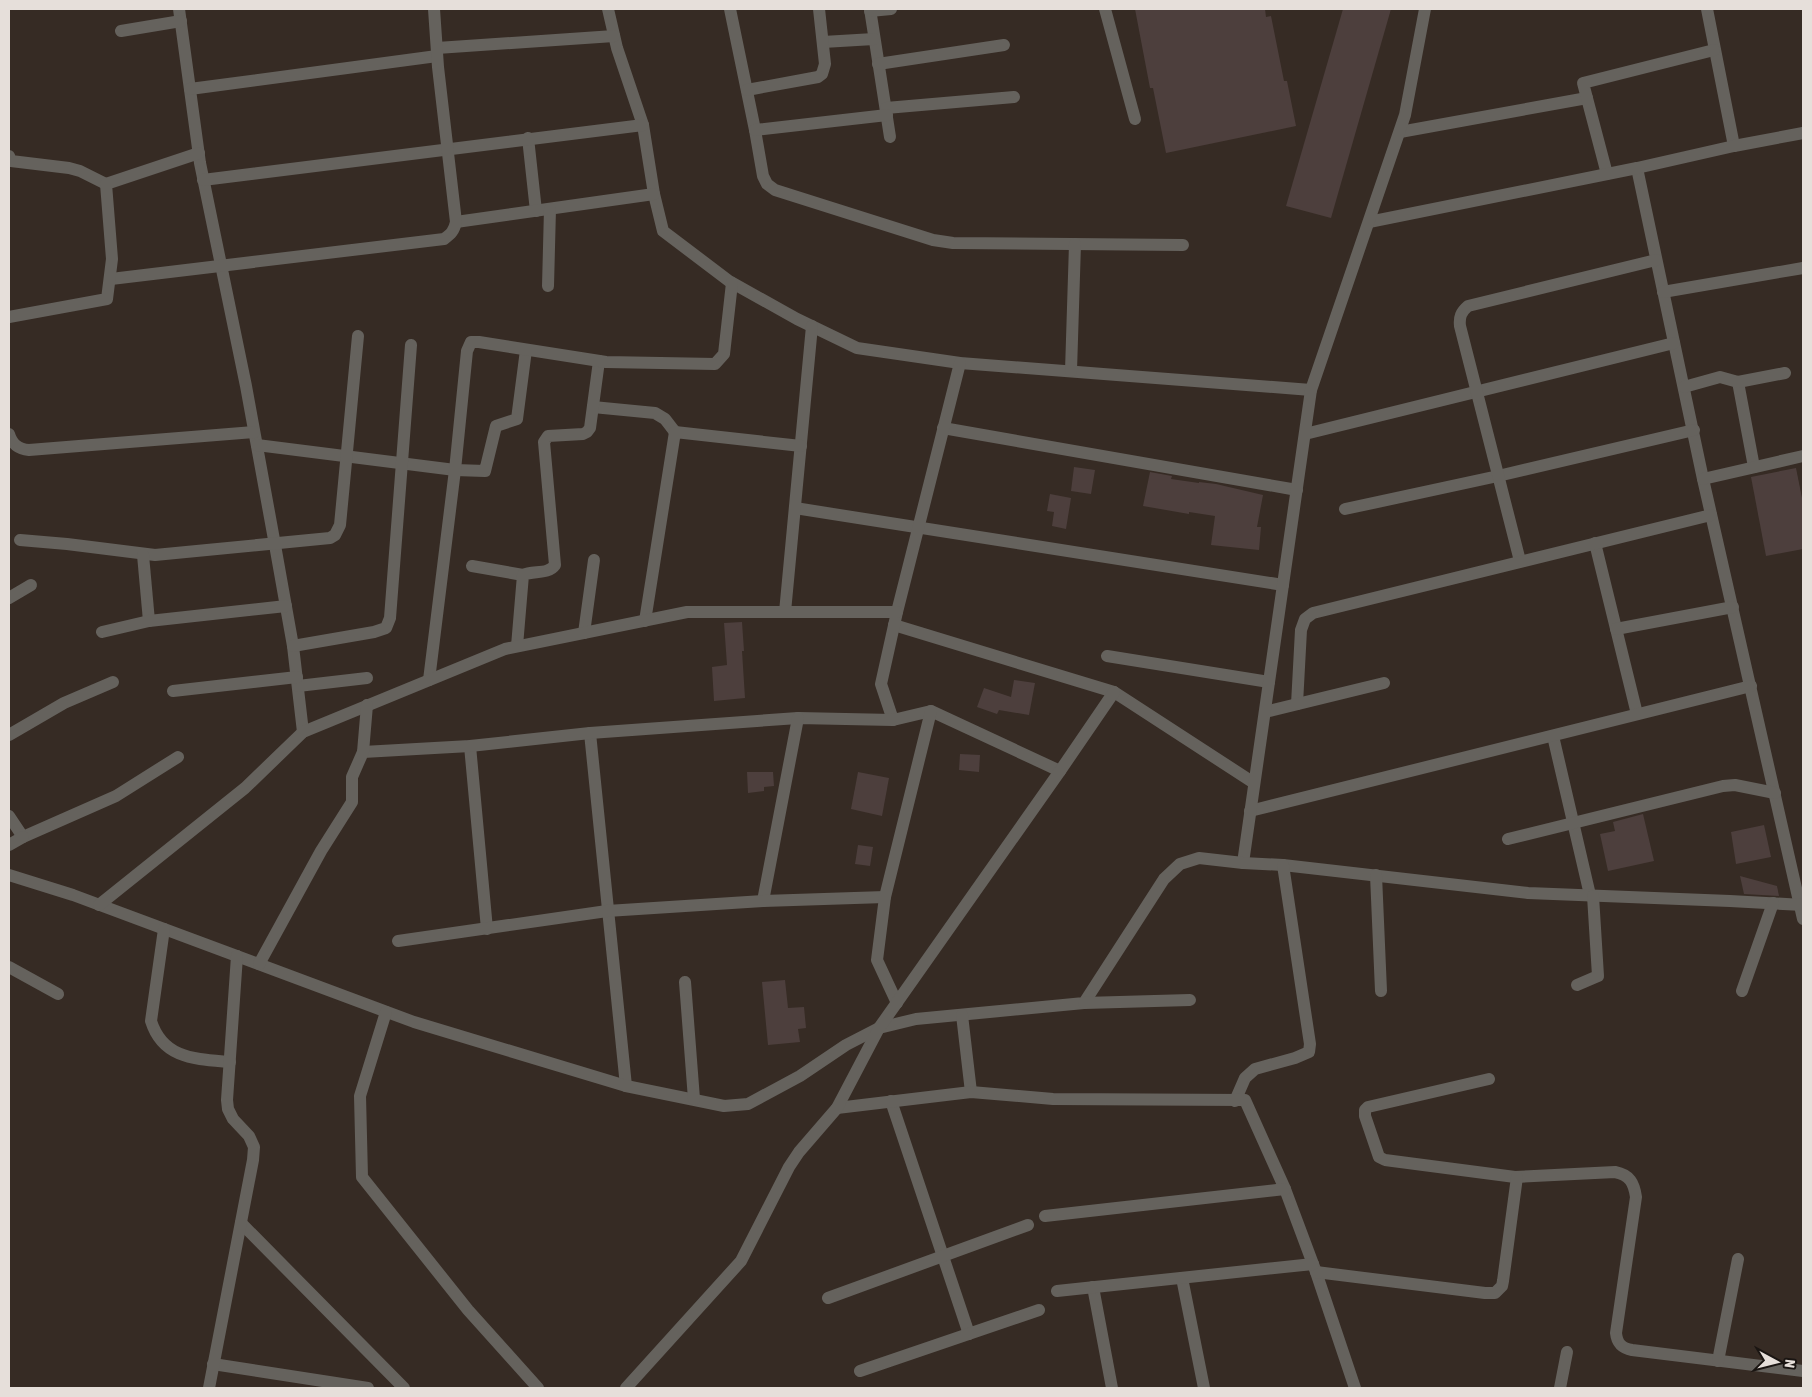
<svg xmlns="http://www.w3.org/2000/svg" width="1812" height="1397" font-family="'Asap Condensed',sans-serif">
<rect width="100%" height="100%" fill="#362b24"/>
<g fill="#4d3f3d">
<path d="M1135,9H1265L1266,17L1271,16L1284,81H1287L1296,126L1166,153L1153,88H1150Z"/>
<path d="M1343,9H1391L1331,218L1286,206Z"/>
<path d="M1074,467L1095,470L1091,494L1071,491Z"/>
<path d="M1796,468L1803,503V549L1766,556L1751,477Z"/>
<path d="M1150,472L1172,476L1171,479L1199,483V482L1216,484L1263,495L1257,527H1261L1259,550L1211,545L1215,516L1189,512V514L1143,506Z"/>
<path d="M1050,494L1071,498L1066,529L1052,526L1054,512L1047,511Z"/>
<path d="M742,622L744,651H742L745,698L714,701L712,667L727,665L724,623Z"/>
<path d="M1014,680L1035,683L1029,715L999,710L997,714L977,707L984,688L1011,697Z"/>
<path d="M960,754L980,755L979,772L959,770Z"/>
<path d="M747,772H773L774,786L764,787V791L748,793Z"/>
<path d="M858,772L889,778L882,816L851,809Z"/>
<path d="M1643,814L1654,861L1608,871L1600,834L1615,831L1613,822Z"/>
<path d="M1764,825L1771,857L1736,864L1731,832Z"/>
<path d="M858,845L873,847L870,866L855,864Z"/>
<path d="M1740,876L1777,886L1779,896L1744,894Z"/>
<path d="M785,980L788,1008L804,1007L806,1028L798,1029L800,1042L768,1045L762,982Z"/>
</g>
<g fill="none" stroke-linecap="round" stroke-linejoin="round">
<g stroke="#65625d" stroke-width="12">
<path d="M179,9L200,163L246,386L275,545L293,646L303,732"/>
<path d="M608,9L617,48L643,125L654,194L663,231L729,281L797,319L857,348L960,363L1311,390"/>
<path d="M730,9L755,130L763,176L767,184L775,190L933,240L953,243L1183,245"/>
<path d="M870,9L890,137"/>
<path d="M1105,9L1135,119"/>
<path d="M1707,9L1734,146"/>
<path d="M870,11L891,9"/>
<path d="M121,31L181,21"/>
<path d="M823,42L874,39"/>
<path d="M437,48L614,36"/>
<path d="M878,64L1004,45"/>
<path d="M190,89L437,56"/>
<path d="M747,90L818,77L822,74L825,64L819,9"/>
<path d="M886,108L1014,97"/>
<path d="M755,130L887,115"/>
<path d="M1400,132L1587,98"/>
<path d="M528,138L536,211"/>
<path d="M9,156L11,161L69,168L80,171L106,184"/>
<path d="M1637,168L1703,479L1803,919"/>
<path d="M1607,174L1583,83L1714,50"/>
<path d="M203,180L643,125"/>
<path d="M456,222L654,194"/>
<path d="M1369,222L1637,168L1734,146L1803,133"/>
<path d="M111,279L444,239C451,234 454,231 456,222L438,67L434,9"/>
<path d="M548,286L550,209"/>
<path d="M1663,292L1803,268"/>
<path d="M9,317L107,299L112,259L106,184L199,153"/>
<path d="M1071,371L1075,244"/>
<path d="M1738,382L1754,467"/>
<path d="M1684,387L1720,377L1738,382L1785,373"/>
<path d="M593,407L655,413L665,419L675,432"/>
<path d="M943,428L1297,490"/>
<path d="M9,434C12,444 18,449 29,450L254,432"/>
<path d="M1305,434L1674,343"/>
<path d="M257,445L455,470L485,471L496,426L517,419L526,350"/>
<path d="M1703,479L1803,456"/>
<path d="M795,508L1283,585"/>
<path d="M1345,509L1498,476L1694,430"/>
<path d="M20,540L67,544L155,555L330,538L335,535L340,525L358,336"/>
<path d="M1595,543L1637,714"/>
<path d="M143,555L149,621"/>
<path d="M1520,561L1460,326C1459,317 1461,312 1468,306L1656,260"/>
<path d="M472,566L523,575"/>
<path d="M9,598L31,585"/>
<path d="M785,612L812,326"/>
<path d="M645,621L675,432L801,446"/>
<path d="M894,625L1114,692L1254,783"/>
<path d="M1616,629L1733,607"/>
<path d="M102,632L149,621L286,606"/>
<path d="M584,633L594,560"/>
<path d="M293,646L374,632L386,628L390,618L411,345"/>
<path d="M517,646L523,575C533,570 548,575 555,565L544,442L548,436L583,434L587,432L590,428L599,361"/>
<path d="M1107,656L1269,682"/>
<path d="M429,680L455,470L467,351L471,342H479L606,362L715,364L724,354L732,283"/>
<path d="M298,686L367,678"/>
<path d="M173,691L297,677"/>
<path d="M1297,704L1301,630L1305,619L1313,613L1711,515"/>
<path d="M1265,712L1384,683"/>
<path d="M893,720L881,684L897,612L960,363"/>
<path d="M590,733L626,1086"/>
<path d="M9,735L64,703L113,682"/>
<path d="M1553,736L1590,895"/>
<path d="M470,746L487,929"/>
<path d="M363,752L470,746L590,733L798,718L893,720L931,711L1060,771"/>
<path d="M1250,811L1751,686"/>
<path d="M9,816L23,837L116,796L178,757"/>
<path d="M1508,839L1723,786L1735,785L1775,793"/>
<path d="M9,845L23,837"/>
<path d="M1243,863L1311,390L1405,115L1425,9"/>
<path d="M9,875L73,895L414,1022L626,1086L724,1106L748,1104L800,1076L846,1045L879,1028L916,1019L1084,1003L1164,879L1180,864L1199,858L1243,863L1283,865L1528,893L1730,901L1803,905"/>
<path d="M1376,875L1381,991"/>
<path d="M763,901L798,718"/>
<path d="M99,905L245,788L303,732L505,649L687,612H897"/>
<path d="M164,929L151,1021C163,1059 195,1059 230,1062"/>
<path d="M398,941L607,911L763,901L885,897"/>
<path d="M259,964L321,851L352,802V777L363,752L367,705"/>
<path d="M9,967L58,994"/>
<path d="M685,982L694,1099"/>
<path d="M1577,985L1598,976L1593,896"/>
<path d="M1742,991L1773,903"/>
<path d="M897,1003L877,960L885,897L931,711"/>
<path d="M1084,1003L1190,1000"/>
<path d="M386,1012L360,1096L362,1177L468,1310L538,1388"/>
<path d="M962,1015L971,1092"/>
<path d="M1489,1079L1368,1107L1365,1110V1116L1379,1157L1385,1160L1515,1177L1615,1172C1630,1175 1634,1183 1636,1197L1616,1333C1617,1343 1621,1348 1632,1350L1803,1371"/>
<path d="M891,1101L969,1334"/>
<path d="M1235,1101L1245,1078L1255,1069L1295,1058L1309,1052L1310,1044L1283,865"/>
<path d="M837,1108L971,1092L1053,1099L1245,1100L1285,1189L1316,1272L1355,1388"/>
<path d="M1045,1216L1285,1189"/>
<path d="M241,1223L404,1388"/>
<path d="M1316,1272L1485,1293H1495L1502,1286L1503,1281L1517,1177"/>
<path d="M1182,1278L1204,1388"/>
<path d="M1093,1287L1112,1388"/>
<path d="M1057,1291L1313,1264"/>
<path d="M828,1298L1028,1225"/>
<path d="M1718,1361L1738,1259"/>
<path d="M213,1364L368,1388"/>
<path d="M860,1371L1039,1310"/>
<path d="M209,1388L253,1160L254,1147L249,1136L233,1119L228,1109L227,1100L237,956"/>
<path d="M626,1388L741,1261L789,1167L799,1152L837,1108L879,1028L1060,771L1114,692"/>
<path d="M1560,1388L1567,1352"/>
</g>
</g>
<rect width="1812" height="1397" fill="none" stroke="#e6dfda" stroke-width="20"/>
<g transform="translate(1777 1362) rotate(97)" stroke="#1a1512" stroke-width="4" paint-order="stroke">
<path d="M0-4L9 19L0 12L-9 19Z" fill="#e6dfda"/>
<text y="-8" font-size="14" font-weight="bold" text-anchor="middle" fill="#e6dfda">N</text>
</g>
</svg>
